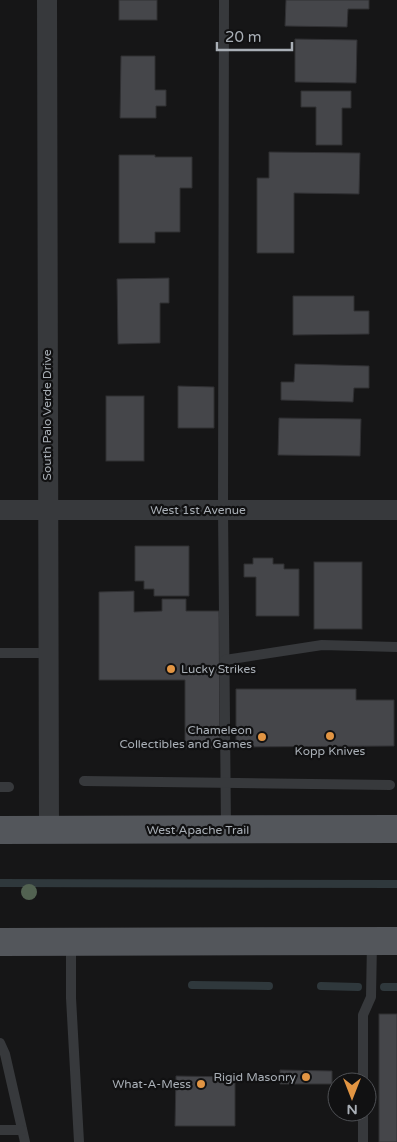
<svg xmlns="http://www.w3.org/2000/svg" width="397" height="1142" font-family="'Varela Round',sans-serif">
<rect width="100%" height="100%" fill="#161617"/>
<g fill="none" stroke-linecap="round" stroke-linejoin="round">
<g stroke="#2f383c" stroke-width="8">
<path d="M0,883L397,884"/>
<path d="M192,985L269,986"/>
<path d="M321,986L358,987"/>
<path d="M384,987H397"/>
</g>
</g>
<g fill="#45464a" stroke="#303033">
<rect x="119" y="0" width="38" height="20"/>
<path d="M286,0H369V9H348L347,27L285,26Z"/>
<path d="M295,39L357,40L356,83L295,82Z"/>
<path d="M121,56H155V90H166V106H156V118H120Z"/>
<path d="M301,91H351V108H342V145H316V107H301Z"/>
<path d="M269,152L360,153L359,194L294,193V253H257V178H269Z"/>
<path d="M119,155H155V157H192V188H180V232H155V243H119Z"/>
<path d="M169,278V303H160V343L118,344L117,279Z"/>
<path d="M293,296H354V311H369V334L293,335Z"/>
<path d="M295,364L369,366V388H354L353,402L281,400V382H294Z"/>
<path d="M178,386L214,387V428H178Z"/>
<rect x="106" y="396" width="38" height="65"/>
<path d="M279,418L361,419L360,456L278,455Z"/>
<path d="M135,546H189V596H154V589H144V581H135Z"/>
<path d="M253,558H273V564H284V569H299V616H256V577H244V564H253Z"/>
<rect x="314" y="562" width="48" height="67"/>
<path d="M134,591V612L162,611V599H186V611H219L220,748H185V680H99V592Z"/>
<path d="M236,689H356V700H394V746L236,747Z"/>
<rect x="379" y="1014" width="18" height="128"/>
<path d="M280,1070L332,1071V1084H280Z"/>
<path d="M176,1076L235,1077V1126H175Z"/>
</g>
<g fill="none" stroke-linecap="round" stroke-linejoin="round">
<g stroke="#37393c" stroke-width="10">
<path d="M224,0L223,510L226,829"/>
<path d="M0,653H48"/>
<path d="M225,660L322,645L397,647"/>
<path d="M84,781L390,785"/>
<path d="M0,787H9"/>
<path d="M71,943V998L79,1142"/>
<path d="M0,1043L5,1054L25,1142"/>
<path d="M363,1082V1015L371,997L372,942"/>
<path d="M0,1130H22"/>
<path d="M363,1142V1112"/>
</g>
<g stroke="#37393c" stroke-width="20">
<path d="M47,0L49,831"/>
<path d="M0,510H397"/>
</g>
<g stroke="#53565b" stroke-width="28">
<path d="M0,830L397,829"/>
<path d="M0,942L397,941"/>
</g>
</g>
<circle fill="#526251" cx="29" cy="892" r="8"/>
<g fill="#e29543" stroke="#111112" stroke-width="2">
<circle cx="171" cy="669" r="5"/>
<circle cx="330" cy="736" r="5"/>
<circle cx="262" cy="737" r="5"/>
<circle cx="306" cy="1077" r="5"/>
<circle cx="201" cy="1084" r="5"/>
</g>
<g text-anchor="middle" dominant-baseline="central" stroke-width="4.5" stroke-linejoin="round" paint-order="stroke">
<g font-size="12" fill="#a9afb6" stroke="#111112">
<text transform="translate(47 415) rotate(-90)">South Palo Verde Drive</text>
<text x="198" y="510">West 1st Avenue</text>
<text x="198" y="830">West Apache Trail</text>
</g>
<g font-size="12" fill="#a9afb6" stroke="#111112" text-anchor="end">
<text x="181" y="669" text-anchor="start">Lucky Strikes</text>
<text x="252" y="730">Chameleon<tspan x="252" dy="14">Collectibles and Games</tspan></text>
<text x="330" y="751" text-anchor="middle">Kopp Knives</text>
<text x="296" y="1077">Rigid Masonry</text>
<text x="191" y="1084">What-A-Mess</text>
</g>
</g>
<g transform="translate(352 1097) rotate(180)"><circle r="24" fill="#111112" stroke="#4e5054"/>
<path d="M0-4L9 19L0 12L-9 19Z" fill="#e29543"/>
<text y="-8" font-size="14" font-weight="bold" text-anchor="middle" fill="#a9afb6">N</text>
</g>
<path d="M217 42v8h75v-8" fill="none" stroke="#a9afb6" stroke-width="2.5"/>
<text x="225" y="42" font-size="15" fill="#a9afb6" stroke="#111112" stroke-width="4" paint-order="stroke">20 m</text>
</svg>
